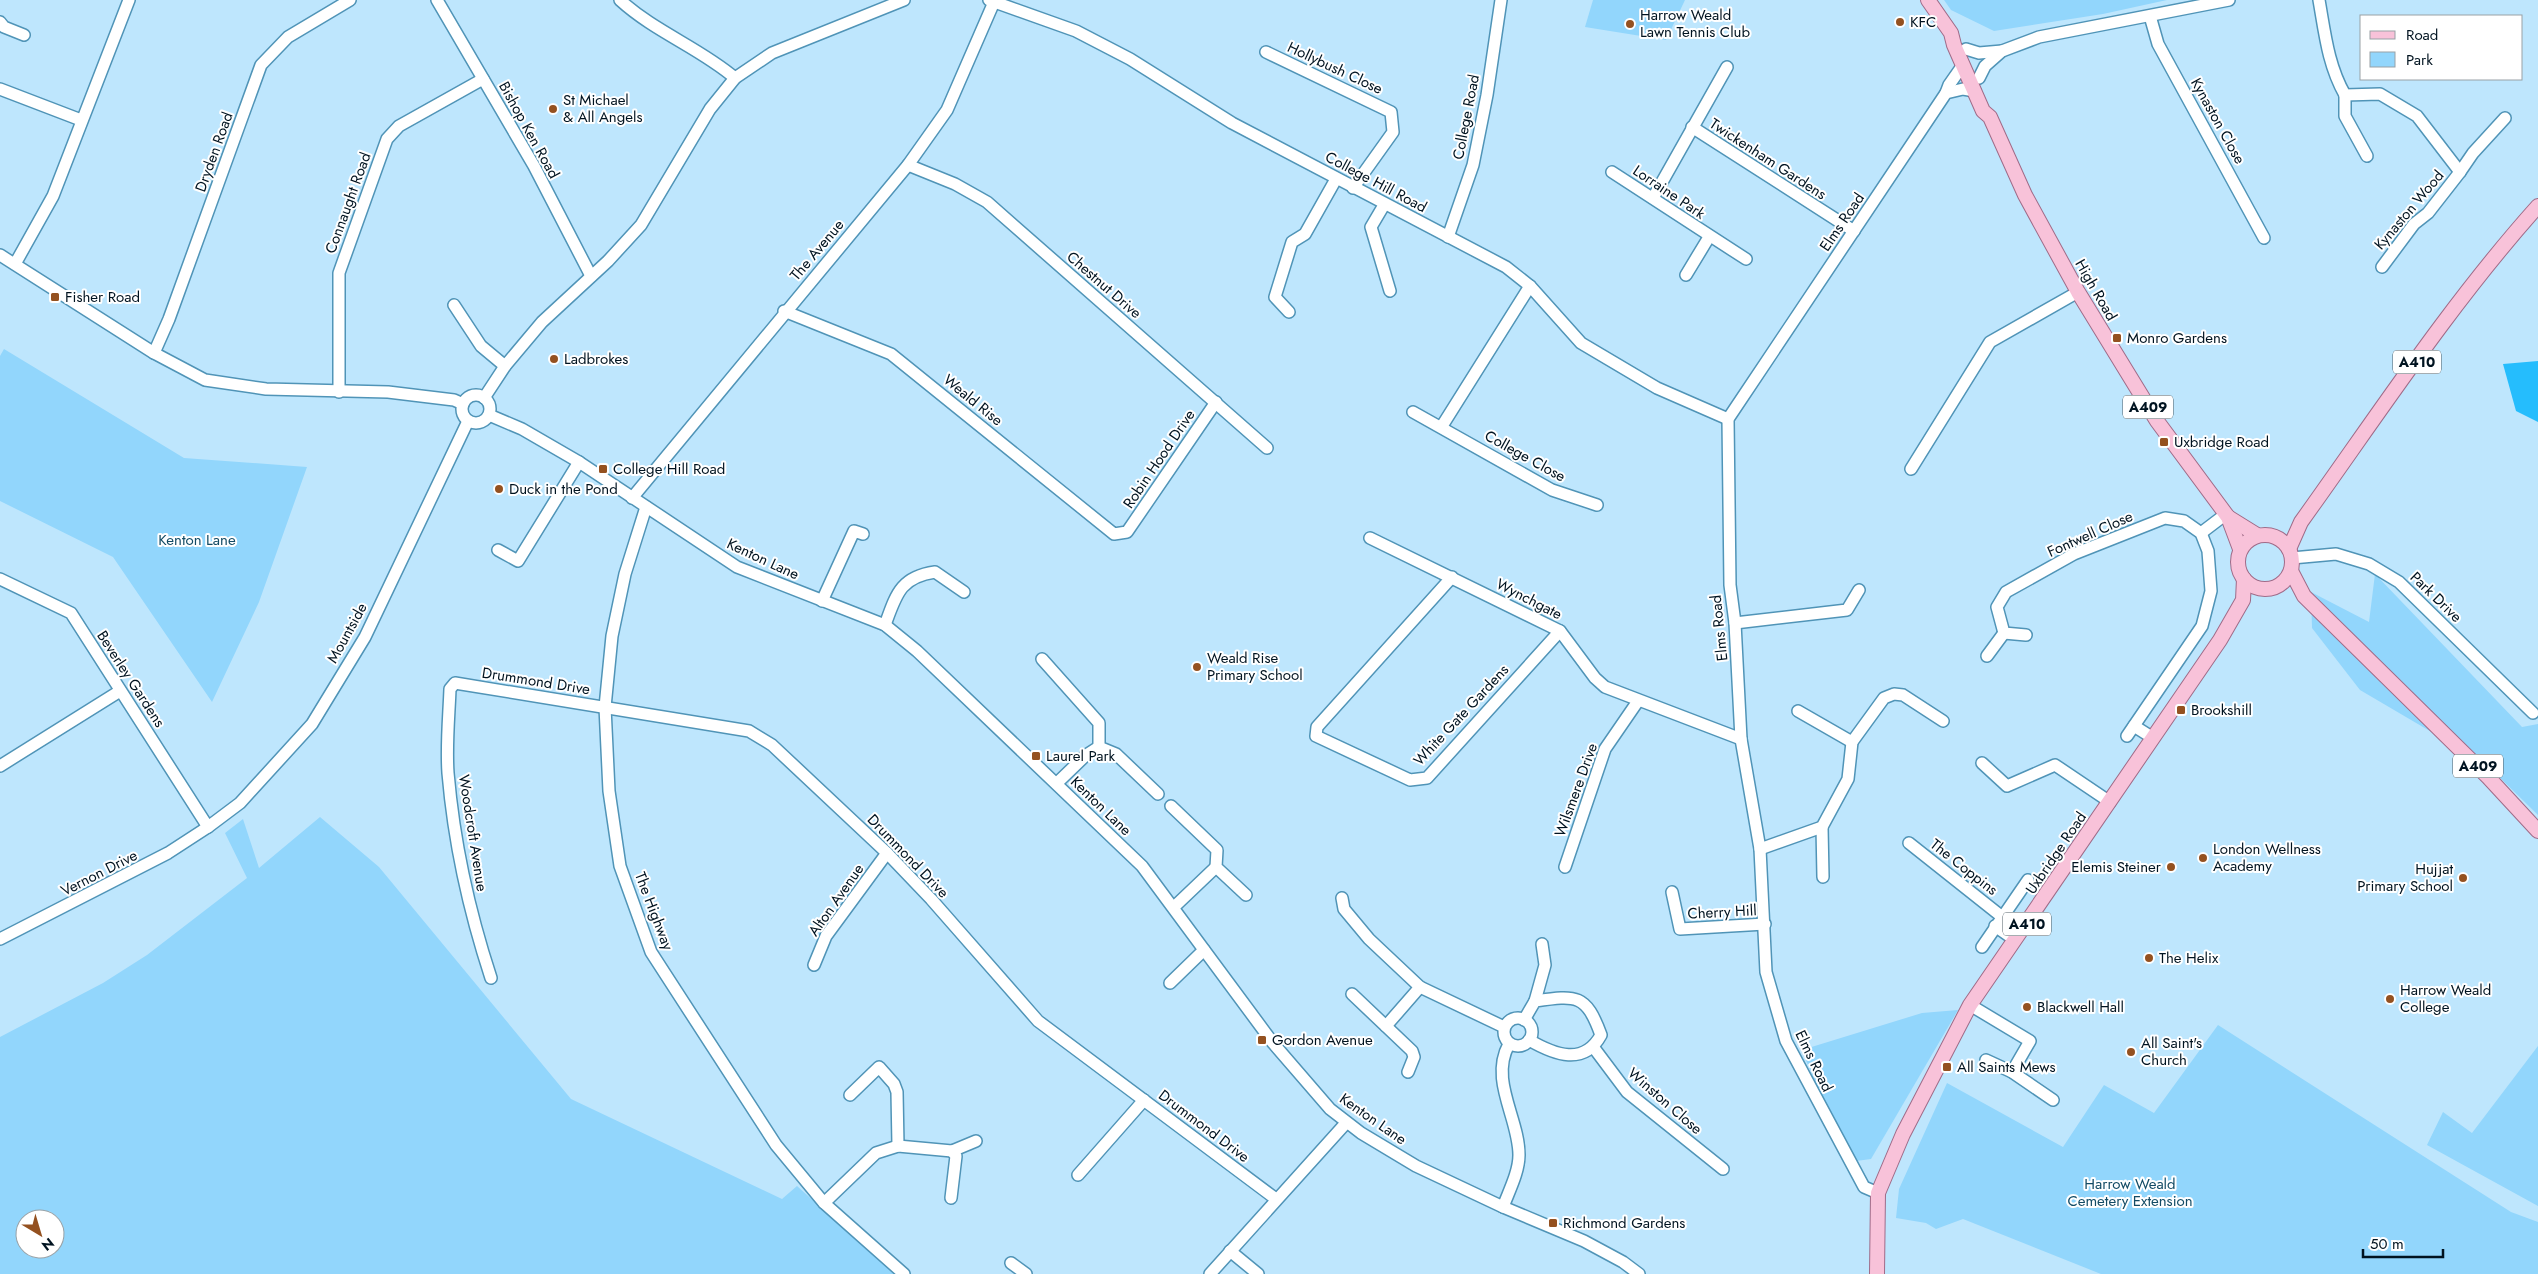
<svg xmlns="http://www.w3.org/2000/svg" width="2538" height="1274" font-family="Jost,sans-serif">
<rect width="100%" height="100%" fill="#bee6fd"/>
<g fill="#92d6fc" fill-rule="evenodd">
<path d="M1593,0H1685L1666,40L1585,27Z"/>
<path d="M1944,0H2167L2103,14L1994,31L1951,10Z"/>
<path d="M4,349L184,458L307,467L259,602L212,702L113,557L0,501V356Z"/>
<path d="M2375,574L2522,727L2538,724V815L2486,764L2360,690L2312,628L2311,592L2369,622Z"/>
<path d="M320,817L379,867L571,1099L782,1199L797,1186L895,1274H0V1037L103,983L147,955L247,878L225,833L243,819L259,868ZM25,1219H55V1249H25Z"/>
<path d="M1958,1010L1871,1159L1856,1161L1839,1136L1804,1056L1805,1049L1922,1013Z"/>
<path d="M2218,1025L2511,1212L2538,1222V1274H2101L1963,1219L1936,1229L1926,1223L1896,1218L1899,1189L1947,1083L2063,1147L2104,1085L2154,1113Z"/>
<path d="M2538,1046V1206L2427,1145L2443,1112L2472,1133Z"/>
</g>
<path fill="#25bdfd" d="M2538,361V422L2516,411L2503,364Z"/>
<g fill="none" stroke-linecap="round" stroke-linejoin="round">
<defs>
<g id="minor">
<path d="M437,0L534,166L591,276"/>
<path d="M620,0C655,32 700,48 735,78"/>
<path d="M989,0L1076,31L1130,59L1232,123L1506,267L1530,286L1581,343L1657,388L1728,419"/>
<path d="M2319,0C2325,34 2328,65 2345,95L2380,94L2417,116L2460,172"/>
<path d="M2150,16L2158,44L2264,238"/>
<path d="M0,22L4,27L24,35"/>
<path d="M1966,49L1979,53L2002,51"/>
<path d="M1266,52L1391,112L1393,132L1353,188"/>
<path d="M1979,78L1985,66L2002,51L2039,37L2229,0"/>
<path d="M0,89L81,120"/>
<path d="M1946,93L1949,85L1963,65"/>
<path d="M2345,95V116L2367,156"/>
<path d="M1692,127L1854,231"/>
<path d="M908,165L955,184L987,202L1267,448"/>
<path d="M1612,172L1746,259"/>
<path d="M1653,198L1727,67"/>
<path d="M1384,205L1371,227L1390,291"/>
<path d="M1448,237L1473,165L1487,95L1501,0"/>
<path d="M0,255L154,353L205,380L266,389L388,392L454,400L463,404"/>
<path d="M15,264L53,196L129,0"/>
<path d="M2382,267L2414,224L2428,213L2460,172L2473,153L2505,118"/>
<path d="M1686,275L1709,237"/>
<path d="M454,305L481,346L505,366"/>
<path d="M784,311L891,354L1114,534L1127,532L1216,402"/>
<path d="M1289,312L1275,297L1292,242L1305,234L1336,179"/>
<path d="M154,353L169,319L261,65L288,37L350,0"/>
<path d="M339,392V273L387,139L399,126L483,79"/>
<circle cx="476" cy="409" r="14"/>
<path d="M484,398L505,366L542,322L608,261L641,225L710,109L735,78L772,53L904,0"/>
<path d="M1413,412L1552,490L1597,505"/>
<path d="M489,415L522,429L579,462L737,567L885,625L917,651L1142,866L1273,1043L1330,1109L1361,1133L1416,1166L1503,1207L1584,1241L1623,1262L1639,1274"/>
<path d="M1442,426L1530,286"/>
<path d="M1911,469L1990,342L2078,292"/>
<path d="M632,498L908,165L947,110L994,2"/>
<path d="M646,507L625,574L612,636L605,707L609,791L620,866L651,952L776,1145L824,1203L904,1274"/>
<path d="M2201,533L2226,514"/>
<path d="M1370,538L1560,631L1595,678L1605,687L1741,739"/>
<path d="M498,550L518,561L579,462"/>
<path d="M2292,558L2336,554L2369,564L2399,582L2533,713"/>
<path d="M1452,577L1317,727L1316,736L1410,780L1427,778L1560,631"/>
<path d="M0,579L71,613L208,827"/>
<path d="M822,601L854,531L863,534"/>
<path d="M1735,623L1847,610L1859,590"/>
<path d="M885,625C896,595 900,577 935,572L964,592"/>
<path d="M2026,635L2004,633L1997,607L2006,592L2074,554L2165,518L2184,521L2201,533L2208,551L2211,591L2202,626L2127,736"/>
<path d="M1987,656L2004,633"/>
<path d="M1042,659L1099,723V747L1116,754L1158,794"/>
<path d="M1798,711L1852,742"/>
<path d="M2134,726L2153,738"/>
<path d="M1982,763L2007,786L2055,765L2110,802"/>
<path d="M0,766L120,691"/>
<path d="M1057,783L1085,756L1099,747"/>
<path d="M1171,806L1217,850L1216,867L1246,895"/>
<path d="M1822,827L1823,877"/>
<path d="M1909,843L2001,916"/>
<path d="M1760,849L1822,827L1848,779L1852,742L1884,698L1894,694L1903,695L1943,721"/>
<path d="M1565,867L1605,749L1638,701"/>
<path d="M1672,892L1680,929L1765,924"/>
<path d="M1342,898L1344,909L1369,939L1420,987L1504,1027"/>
<path d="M1174,907L1216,867"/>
<path d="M1995,926L2015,940"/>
<path d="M0,939L168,853L208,827L240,803L312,724L365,637L468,421"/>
<path d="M1982,947L2028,880"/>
<path d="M814,965L826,936L887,853"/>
<path d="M491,978C469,911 454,843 448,773C446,745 449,716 450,689L455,683L749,731L772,745L887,853L931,899L1038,1021L1276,1199"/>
<path d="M1170,983L1204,950"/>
<path d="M1352,994L1412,1051L1414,1057L1408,1072"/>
<path d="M1535,1001L1545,965L1542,944"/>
<path d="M1970,1005L2030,1041L2012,1072"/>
<circle cx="1518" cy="1032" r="14"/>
<path d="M1524,1020L1535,1001C1577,995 1586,994 1601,1035C1584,1066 1555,1055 1529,1040"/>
<path d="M1386,1026L1420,987"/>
<path d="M1594,1048L1627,1092L1723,1169"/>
<path d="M1986,1060L2012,1072L2053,1100"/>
<path d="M850,1095L879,1067L894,1084L897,1092L898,1146"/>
<path d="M1078,1175L1144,1100"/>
<path d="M1878,1193L1864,1187L1786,1041L1766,972L1760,849L1741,739L1735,623L1730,585L1728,419L1946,93L1963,89L1975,91"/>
<path d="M951,1198L956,1156L952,1151"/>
<path d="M824,1203L876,1153L898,1146L952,1151L976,1141"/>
<path d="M1503,1207C1509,1191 1519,1172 1519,1155C1519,1118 1489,1080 1509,1044"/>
<path d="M1230,1251L1258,1274"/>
<path d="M1011,1263L1026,1274"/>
<path d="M1210,1274L1346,1123"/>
</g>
<g id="major">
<path d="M1928,0L1951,33L1954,45L1983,111L1990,117L2025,195L2078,292L2157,421L2228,517L2240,549"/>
<path d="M2228,517L2257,535"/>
<circle cx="2265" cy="562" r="27"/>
<path d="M2289,549L2301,522C2377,416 2451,303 2538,206"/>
<path d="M2291,571L2304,596L2488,777L2538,831"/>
<path d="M1877,1274L1878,1193L1903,1134L1970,1005L2220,640L2243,600L2244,579"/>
</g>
</defs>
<use href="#minor" stroke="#5094b7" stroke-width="14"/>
<use href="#major" stroke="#9f6b88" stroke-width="16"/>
<use href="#minor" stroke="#fff" stroke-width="11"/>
<use href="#major" stroke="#f8c2d9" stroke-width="14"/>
</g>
<g fill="#945120" stroke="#fff" stroke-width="2">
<circle cx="1900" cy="22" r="5"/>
<circle cx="1630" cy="24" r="5"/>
<circle cx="553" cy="109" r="5"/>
<rect x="50" y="292" width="10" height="10" rx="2.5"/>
<rect x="2112" y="333" width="10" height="10" rx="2.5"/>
<circle cx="554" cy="359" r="5"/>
<rect x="2159" y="437" width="10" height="10" rx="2.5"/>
<rect x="598" y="464" width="10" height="10" rx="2.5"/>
<circle cx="499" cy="489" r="5"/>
<circle cx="1197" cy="667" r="5"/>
<rect x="2176" y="705" width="10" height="10" rx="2.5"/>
<rect x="1031" y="751" width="10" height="10" rx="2.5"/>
<circle cx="2203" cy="858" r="5"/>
<circle cx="2171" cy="867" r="5"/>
<circle cx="2463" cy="878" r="5"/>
<circle cx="2149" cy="958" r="5"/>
<circle cx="2390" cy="999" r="5"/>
<circle cx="2027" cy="1007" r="5"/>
<rect x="1257" y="1035" width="10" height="10" rx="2.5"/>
<circle cx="2131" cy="1052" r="5"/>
<rect x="1942" y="1062" width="10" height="10" rx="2.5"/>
<rect x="1548" y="1218" width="10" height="10" rx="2.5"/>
</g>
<g text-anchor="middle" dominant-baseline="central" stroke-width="4" stroke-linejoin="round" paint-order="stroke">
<g fill="#fff" stroke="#4c5a63" stroke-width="1">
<rect x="2393" y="350.5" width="48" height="23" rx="4"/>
<rect x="2123" y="395.5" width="50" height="23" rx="4"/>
<rect x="2453" y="754.5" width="50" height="23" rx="4"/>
<rect x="2003" y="912.5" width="48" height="23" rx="4"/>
</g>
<g font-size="14" font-weight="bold" fill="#001320">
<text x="2417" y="362">A410</text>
<text x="2148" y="407">A409</text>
<text x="2478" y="766">A409</text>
<text x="2027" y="924">A410</text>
</g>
<g font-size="15" fill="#001320" stroke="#fff" text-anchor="start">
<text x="1640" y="15">Harrow Weald<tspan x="1640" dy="17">Lawn Tennis Club</tspan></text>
<text x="1910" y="22">KFC</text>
<text x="563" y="100">St Michael<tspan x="563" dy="17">&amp; All Angels</tspan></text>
<text x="65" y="297">Fisher Road</text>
<text x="2127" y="338">Monro Gardens</text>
<text x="564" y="359">Ladbrokes</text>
<text x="2174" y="442">Uxbridge Road</text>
<text x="613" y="469">College Hill Road</text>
<text x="509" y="489">Duck in the Pond</text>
<text x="1207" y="658">Weald Rise<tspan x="1207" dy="17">Primary School</tspan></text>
<text x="2191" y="710">Brookshill</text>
<text x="1046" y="756">Laurel Park</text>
<text x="2213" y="849">London Wellness<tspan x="2213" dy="17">Academy</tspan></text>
<text x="2161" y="867" text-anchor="end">Elemis Steiner</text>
<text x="2453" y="869" text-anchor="end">Hujjat<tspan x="2453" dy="17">Primary School</tspan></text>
<text x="2159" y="958">The Helix</text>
<text x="2400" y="990">Harrow Weald<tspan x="2400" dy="17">College</tspan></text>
<text x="2037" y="1007">Blackwell Hall</text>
<text x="1272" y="1040">Gordon Avenue</text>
<text x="2141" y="1043">All Saint's<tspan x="2141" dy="17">Church</tspan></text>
<text x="1957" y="1067">All Saints Mews</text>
<text x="1563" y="1223">Richmond Gardens</text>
</g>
<g font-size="15" fill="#001320" stroke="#fff">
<text transform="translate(1335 68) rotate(25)">Hollybush Close</text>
<text transform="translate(1466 117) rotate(-79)">College Road</text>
<text transform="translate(2218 121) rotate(61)">Kynaston Close</text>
<text transform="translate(529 130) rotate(61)">Bishop Ken Road</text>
<text transform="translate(214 152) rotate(-70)">Dryden Road</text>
<text transform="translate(1768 159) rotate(33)">Twickenham Gardens</text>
<text transform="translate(1376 182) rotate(28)">College Hill Road</text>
<text transform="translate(1669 192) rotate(34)">Lorraine Park</text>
<text transform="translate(348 203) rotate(-70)">Connaught Road</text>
<text transform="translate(2409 210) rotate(-50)">Kynaston Wood</text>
<text transform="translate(1842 222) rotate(-56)">Elms Road</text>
<text transform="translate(817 250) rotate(-50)">The Avenue</text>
<text transform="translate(1104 285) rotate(41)">Chestnut Drive</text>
<text transform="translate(2096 290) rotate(60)">High Road</text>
<text transform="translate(973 400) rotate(39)">Weald Rise</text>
<text transform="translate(1525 456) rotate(29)">College Close</text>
<text transform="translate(1159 459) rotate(-56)">Robin Hood Drive</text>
<text transform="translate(2090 534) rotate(-24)">Fontwell Close</text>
<text transform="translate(763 559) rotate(25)">Kenton Lane</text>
<text transform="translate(2436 597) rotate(44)">Park Drive</text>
<text transform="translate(1529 599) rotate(27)">Wynchgate</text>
<text transform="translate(1719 628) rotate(-96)">Elms Road</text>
<text transform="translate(347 633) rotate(-61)">Mountside</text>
<text transform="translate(131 679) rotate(57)">Beverley Gardens</text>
<text transform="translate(536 681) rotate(9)">Drummond Drive</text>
<text transform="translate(1461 715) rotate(-47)">White Gate Gardens</text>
<text transform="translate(1576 790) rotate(-70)">Wilsmere Drive</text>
<text transform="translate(1101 806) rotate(44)">Kenton Lane</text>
<text transform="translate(473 833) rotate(81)">Woodcroft Avenue</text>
<text transform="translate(2056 853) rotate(-56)">Uxbridge Road</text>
<text transform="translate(908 856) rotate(46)">Drummond Drive</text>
<text transform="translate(1964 867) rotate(38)">The Coppins</text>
<text transform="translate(99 873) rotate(-27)">Vernon Drive</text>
<text transform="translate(836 900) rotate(-55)">Alton Avenue</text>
<text transform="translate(654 911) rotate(69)">The Highway</text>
<text transform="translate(1722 912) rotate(-3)">Cherry Hill</text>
<text transform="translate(1814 1061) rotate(64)">Elms Road</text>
<text transform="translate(1665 1101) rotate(41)">Winston Close</text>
<text transform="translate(1373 1119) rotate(35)">Kenton Lane</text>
<text transform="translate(1204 1126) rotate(37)">Drummond Drive</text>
</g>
<g font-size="15" fill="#124b65" stroke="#fff">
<text x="197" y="540">Kenton Lane</text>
<text x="2130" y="1184">Harrow Weald<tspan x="2130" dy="17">Cemetery Extension</tspan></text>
</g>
</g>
<rect x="2360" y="15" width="162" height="65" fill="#ffffff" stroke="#99a1a6"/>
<rect x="2370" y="31" width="25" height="8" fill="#f8c2d9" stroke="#99a1a6"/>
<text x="2406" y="40" font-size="15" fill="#001320">Road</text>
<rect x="2370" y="52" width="25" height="15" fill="#92d6fc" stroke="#99a1a6"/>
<text x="2406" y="65" font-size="15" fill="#001320">Park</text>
<g transform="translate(40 1234) rotate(142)"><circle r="24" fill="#ffffff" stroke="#99a1a6"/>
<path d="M0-4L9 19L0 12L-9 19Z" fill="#945120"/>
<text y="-8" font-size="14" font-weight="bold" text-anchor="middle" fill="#001320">N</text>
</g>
<path d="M2363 1249v8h80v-8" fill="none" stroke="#001320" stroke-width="2.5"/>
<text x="2370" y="1249" font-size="15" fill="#001320" stroke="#ffffff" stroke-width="4" paint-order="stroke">50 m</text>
</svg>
